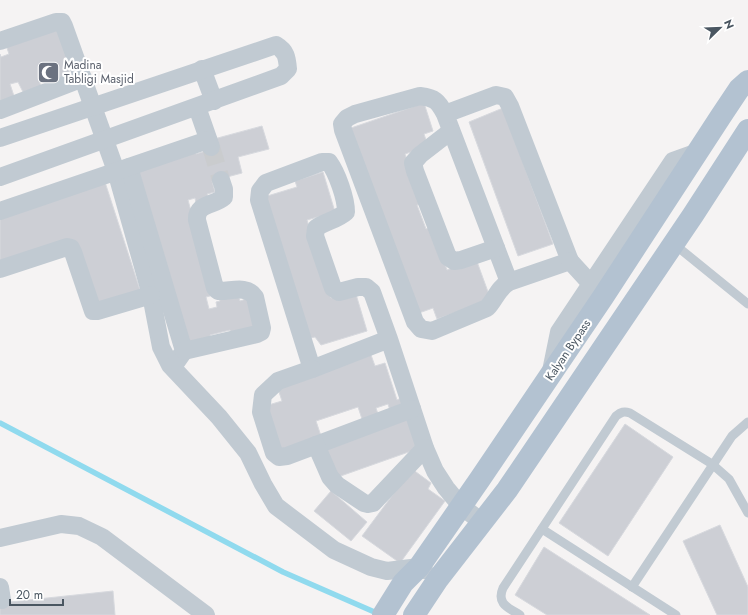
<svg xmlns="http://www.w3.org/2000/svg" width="748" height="615" font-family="Jost,sans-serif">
<rect width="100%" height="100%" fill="#f5f3f3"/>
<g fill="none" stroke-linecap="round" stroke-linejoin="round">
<path stroke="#90daee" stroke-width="5.5" d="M0,423L283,572L379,614"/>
</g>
<g fill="#cdcfd5" stroke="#d7d9de">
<path d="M56,26L74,61L67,64L70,75L55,82L53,77L39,81L41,86L23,92L18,82L10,84L14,96L0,103V54L1,57L9,54L6,45Z"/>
<path d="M424,103L433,131L424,134L428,146L405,154L422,204L417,205L426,229L432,227L447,270L476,259L491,300L437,319L433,308L416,314L351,128Z"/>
<path d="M503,108L553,244L518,256L469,122Z"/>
<path d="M262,126L269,149L238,157L242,173L212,181L215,192L207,194L209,199L196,203L195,198L188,200L214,295L206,297L209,309L217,307L216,302L220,301L218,295H238L240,301L252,297L259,328L231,337L230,330L210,335L211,341L188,347L139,172L194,149L196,154L216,148L214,139Z"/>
<path d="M323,172L335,212L307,220L331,298L355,291L367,331L321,345L315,337L306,339L264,197L297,187L295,181Z"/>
<path d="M104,179L141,293L94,308L74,241L0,266V214Z"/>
<path d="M371,355L375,366L385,363L397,400L401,398L405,409L391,414L388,404L376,408L379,417L363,422L358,407L316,421L321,436L279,450L265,406L282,401L277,386Z"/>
<path d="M407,419L417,449L335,478L324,449Z"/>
<path d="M625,424L673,457L608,556L559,523Z"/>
<path d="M412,469L431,483L428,489L445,501L400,563L362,536Z"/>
<path d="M331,491L367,522L351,541L314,511Z"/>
<path d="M720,525L748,587V615H717L683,541Z"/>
<path d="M544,547L650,615H547L515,595Z"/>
<path d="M113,591L115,615H0V603Z"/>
</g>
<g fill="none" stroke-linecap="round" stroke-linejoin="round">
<path stroke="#caccce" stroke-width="18" stroke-dasharray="18 9" stroke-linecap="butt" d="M211,147L221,180"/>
<g stroke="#c1cad2" stroke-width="9">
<path d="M674,244L748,304"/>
<path d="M542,529L676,615"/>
<path d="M632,587L732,436L748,422"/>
<path d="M520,615C509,608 496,604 503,588L616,416C621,412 624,411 630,413L712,464L729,479L748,513"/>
</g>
<g stroke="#c1cad2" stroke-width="18">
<path d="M0,41L56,22H62L64,26L116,171L151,295L161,347L170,365L219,417L248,453L263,484L276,506L334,550L371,567L387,571L419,567L424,570"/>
<path d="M202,69L214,101"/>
<path d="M197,107L211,147"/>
<path d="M0,110L83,78"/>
<path d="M445,114C438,101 435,98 420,96L355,114L347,118L342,124L343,130L415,322L421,329L432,331L487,308C495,300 498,288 509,282L570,261L510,106L505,97L496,95L445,114L509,282"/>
<path d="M451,131L420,155L413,163L415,171L448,257L454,261L461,260L496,248"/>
<path d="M0,138L270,47L276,45C286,51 287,57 288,69L281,76L0,177"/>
<path d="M129,167L184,351L177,361"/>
<path d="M0,211L208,140"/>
<path d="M570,261L591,284"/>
<path d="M0,269L67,247L71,248L73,252L93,311H97L151,295"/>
<path d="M389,339L372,292L366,287H358L339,292L333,288L315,236L316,228C326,221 337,220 346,212C346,198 337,173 329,162H322L266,183L260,191L259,200L312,369L389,339L425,448L435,471L446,488L461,506L482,522"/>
<path d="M184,351L257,334L261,332L262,328L255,297C246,284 230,292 218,291L215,288L197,220C196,203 214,206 224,197V189L221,180"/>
<path d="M312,369L278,381L263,395L261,412L274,453L279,457L287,456L412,409"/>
<path d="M551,371L559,332L673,161L698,152"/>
<path d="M316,445L330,477L337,485L364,503L368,504L373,503L425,448"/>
<path d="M0,538L61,524L79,526L102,537L206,615"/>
<path d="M0,587L2,600"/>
</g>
<g stroke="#b3c2d1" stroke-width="22">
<path d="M383,615L403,583L419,567L480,479L603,297L721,116L739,89L748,81"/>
<path d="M414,615L438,579L507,490L693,215L748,130"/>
</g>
</g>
<defs>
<symbol id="mosque-square" viewBox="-11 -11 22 22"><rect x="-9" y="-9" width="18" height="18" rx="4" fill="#6b7280" stroke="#fff"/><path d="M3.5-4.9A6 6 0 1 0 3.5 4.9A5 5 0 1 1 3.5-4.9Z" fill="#fff"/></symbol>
</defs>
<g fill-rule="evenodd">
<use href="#mosque-square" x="36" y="60" width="25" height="25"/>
</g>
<g text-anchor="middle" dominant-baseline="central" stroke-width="4" stroke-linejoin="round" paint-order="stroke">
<g font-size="12" fill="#5b616d" stroke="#fff" text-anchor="start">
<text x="64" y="65">Madina<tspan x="64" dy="14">Tabligi Masjid</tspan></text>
</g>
<g font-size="12" fill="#4a5661" stroke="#fff">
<text transform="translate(568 350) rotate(-56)">Kalyan Bypass</text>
</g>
</g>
<g transform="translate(720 28) rotate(67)" stroke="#ffffff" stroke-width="3" paint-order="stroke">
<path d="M0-3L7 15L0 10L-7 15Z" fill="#4a5661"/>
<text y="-6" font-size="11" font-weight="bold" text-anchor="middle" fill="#4a5661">N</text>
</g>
<path d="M10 599v6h53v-6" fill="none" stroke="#4a5661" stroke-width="2"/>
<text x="16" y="599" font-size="12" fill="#4a5661" stroke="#ffffff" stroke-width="3" paint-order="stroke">20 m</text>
</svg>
